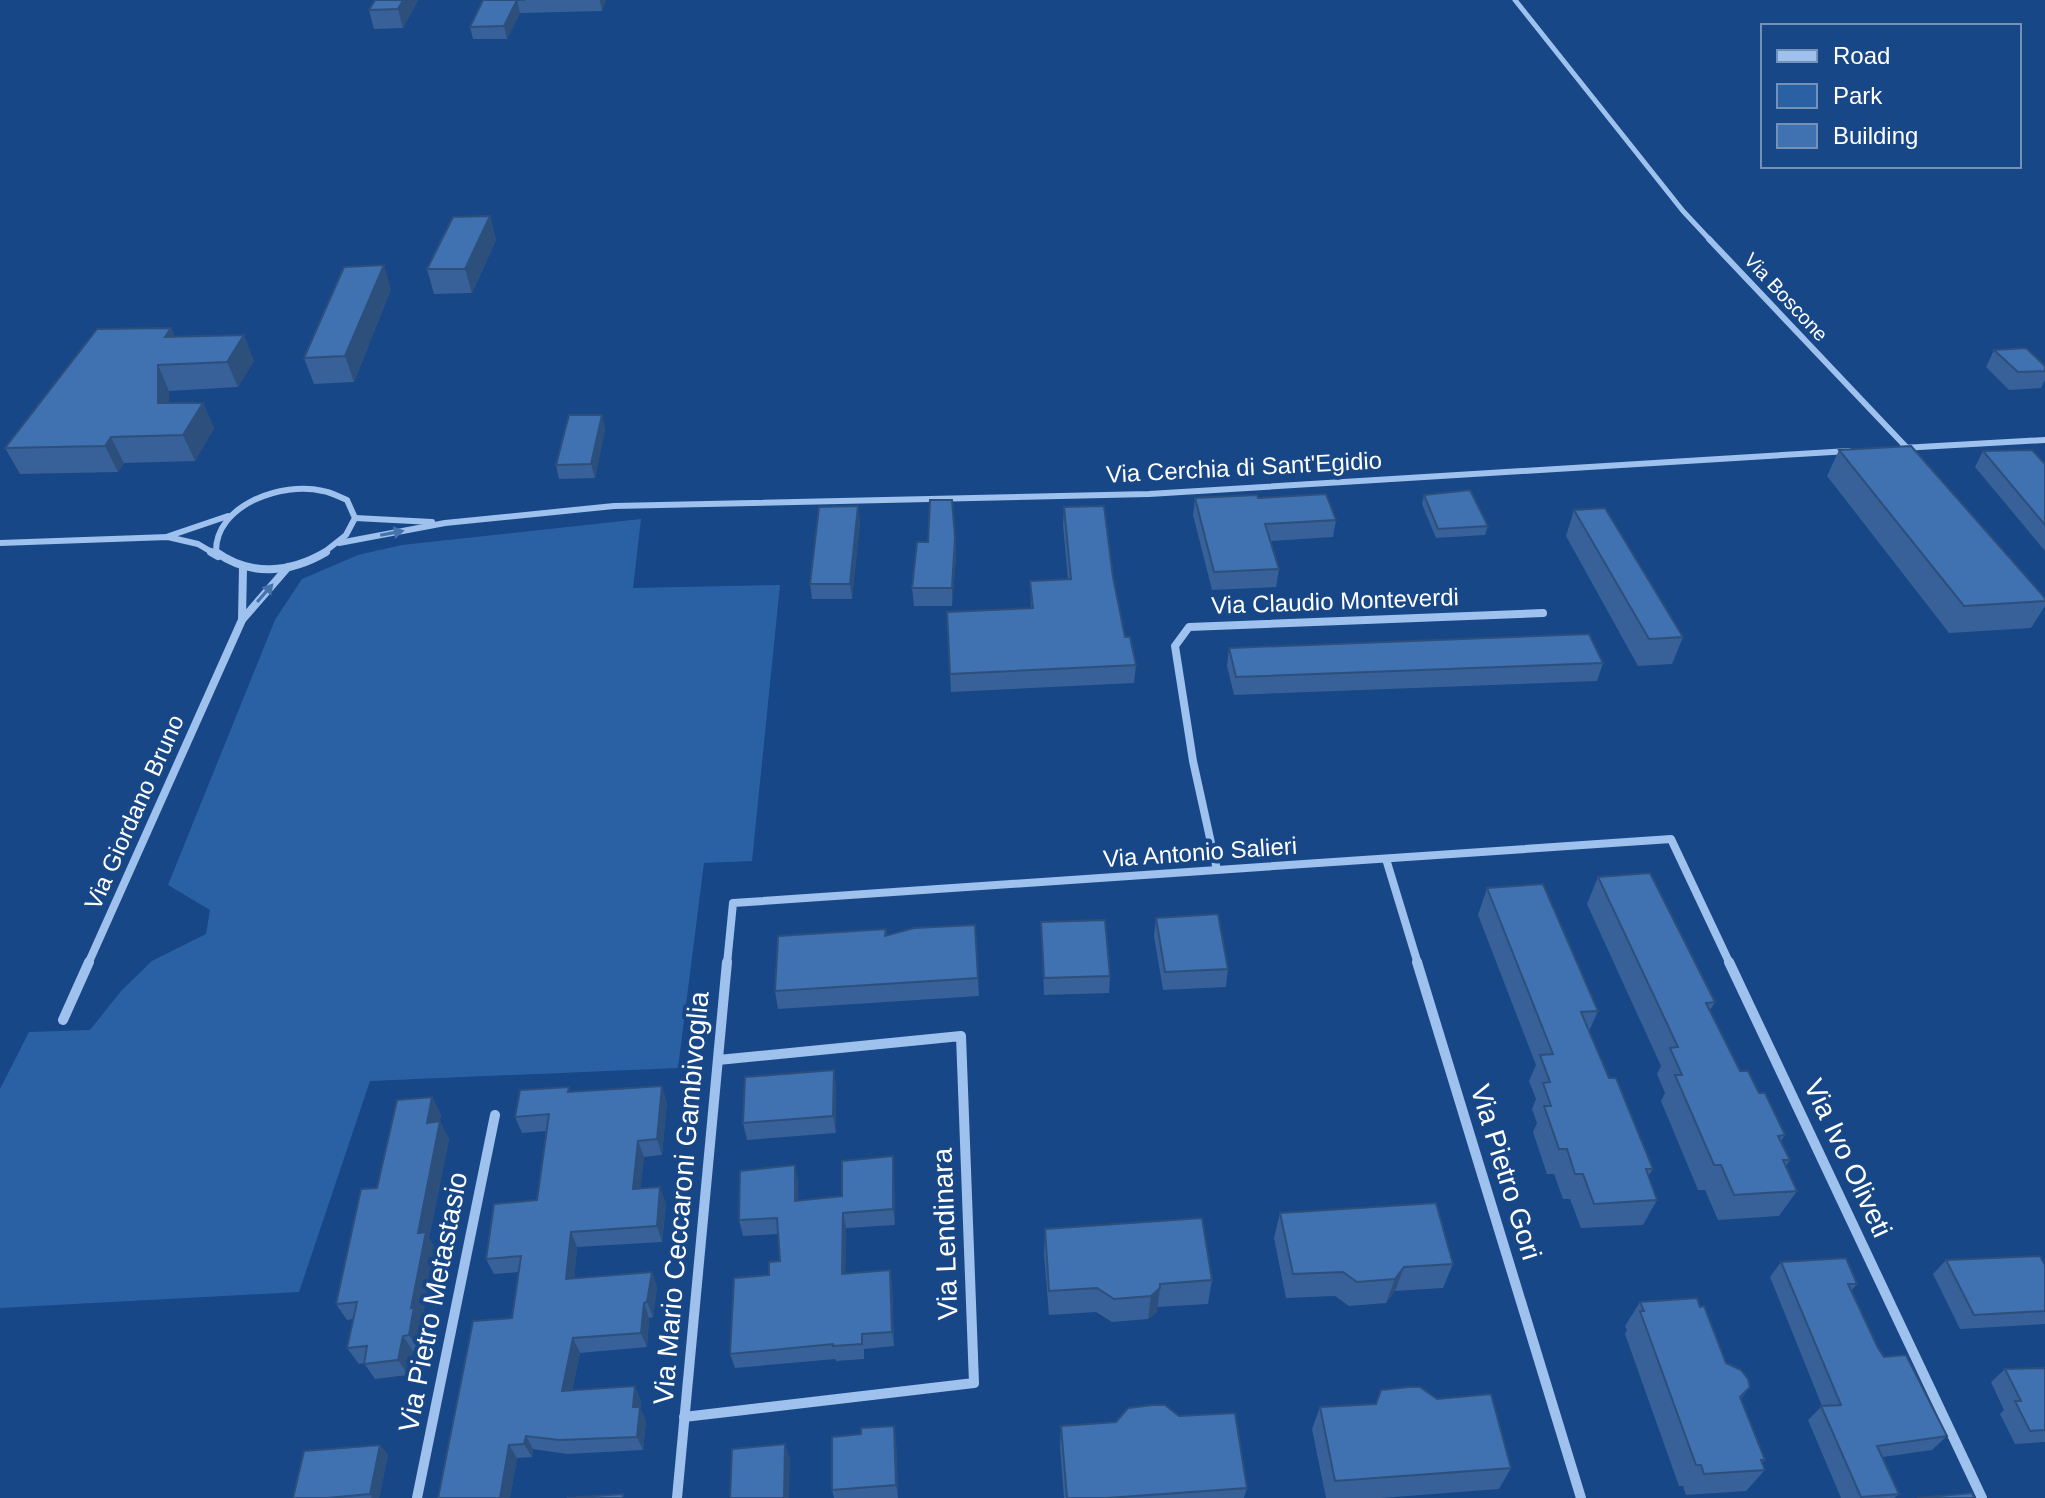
<svg xmlns="http://www.w3.org/2000/svg" width="2045" height="1498" font-family="Arial,sans-serif">
<rect width="100%" height="100%" fill="#174787"/>
<path fill="#2a61a5" d="M641,519L633,588L780,585L752,861L704,863L678,1068L370,1081L299,1292L0,1308V1089L29,1032L90,1030L122,990L152,961L206,934L210,910L168,885L275,620L302,579L358,555L402,545Z"/>
<g fill="none" stroke-linecap="round" stroke-linejoin="round">
<path stroke="#9ec1ed" stroke-width="5" d="M1515,0L1683,211L1711,241"/>
<g stroke="#9ec1ed" stroke-width="6">
<path d="M1709,239L1909,450"/>
<path d="M1902,448L2045,440"/>
<path d="M355,518L432,522"/>
<path d="M169,536L228,516"/>
<path d="M0,543L168,537L198,544L215,554"/>
<path d="M339,543L445,523L614,506L1149,494L1849,451"/>
<path d="M219,554L216,552C215,505 282,481 323,491C331,492 339,497 347,500L355,518L346,535L322,554"/>
</g>
<g stroke="#9ec1ed" stroke-width="8">
<path d="M211,552L218,556"/>
<path d="M216,552C251,577 290,573 326,552"/>
<path d="M242,619L243,568"/>
<path d="M1386,859L1418,964"/>
<path d="M1217,870L1193,761L1175,646L1189,627L1543,613"/>
<path d="M88,964L242,620L288,567"/>
<path d="M727,964L733,903L1671,839L1730,964"/>
</g>
<g stroke="#9ec1ed" stroke-width="10">
<path d="M1417,962L1581,1498"/>
<path d="M1729,962L1982,1498"/>
<path d="M63,1020L89,962"/>
<path d="M684,1417L974,1383L961,1036L718,1060"/>
<path d="M417,1498L495,1115"/>
<path d="M677,1498L727,962"/>
</g>
</g>
<g fill="#376198">
<path d="M375,0H418L403,28L374,29L369,10Z"/>
<path d="M483,0H606L602,11L520,13L507,39H473L470,27Z"/>
<path d="M490,216L496,240L472,293L434,294L427,269Z"/>
<path d="M391,289L354,382L314,384L304,358Z"/>
<path d="M171,328L175,337L254,361L238,387L169,391V403H203L214,428L195,461L124,463L118,472L20,474L5,448Z"/>
<path d="M1994,350L2045,366V380L2041,388L2009,390L1986,367Z"/>
<path d="M602,415L605,429L595,478L559,479L556,465Z"/>
<path d="M1839,450L2045,598V606L2031,628L1949,633L1827,476Z"/>
<path d="M1983,451L2045,464V551L1975,467Z"/>
<path d="M1424,495L1488,526L1485,535L1436,538L1422,504Z"/>
<path d="M1195,498H1258L1336,520L1333,537L1271,541L1279,569L1276,587L1212,590L1193,515Z"/>
<path d="M1064,507L1113,577L1125,637L1136,665L1134,683L951,692L947,612L1031,609L1030,581L1068,579L1063,525Z"/>
<path d="M1574,510L1683,637L1672,664L1638,666L1566,536Z"/>
<path d="M860,522L852,599H812L810,584Z"/>
<path d="M955,538L956,556L952,606H914L912,588L928,542Z"/>
<path d="M1229,648L1603,663L1597,681L1234,695L1227,666Z"/>
<path d="M1598,877L1715,1002L1710,1010L1740,1071L1759,1093L1785,1135L1781,1141L1790,1160L1786,1166L1797,1191L1779,1216L1718,1220L1705,1190H1698L1661,1101L1665,1093L1657,1074L1661,1066L1587,904Z"/>
<path d="M1487,888L1598,1011L1589,1031L1609,1078L1653,1169L1648,1176L1657,1200L1643,1225L1581,1228L1570,1199H1563L1554,1174H1547L1533,1132L1537,1123L1532,1109L1536,1099L1529,1081L1536,1065L1478,915Z"/>
<path d="M1156,918L1228,969L1226,987L1163,990L1154,936Z"/>
<path d="M1041,922L1110,976L1109,993L1044,995Z"/>
<path d="M975,925L979,996L778,1009L775,991L886,929L887,935Z"/>
<path d="M834,1070L836,1087V1133L747,1140L743,1123Z"/>
<path d="M571,1092L667,1102L662,1155L644,1157L640,1189L666,1203L662,1242L577,1247L574,1278L652,1272L657,1287L653,1317L649,1318L647,1347L580,1353L572,1391L641,1400L640,1407L646,1421L643,1450L567,1454L533,1449L532,1457L517,1458L510,1498H438L512,1318L519,1272L494,1274L486,1259L537,1200L547,1131L522,1133L515,1117Z"/>
<path d="M432,1097L441,1115L439,1122L449,1139L429,1238L435,1248L422,1320L424,1323L419,1351H413L408,1375L375,1379L364,1363L359,1364L347,1348L354,1319L347,1320L336,1304L377,1188Z"/>
<path d="M893,1156L894,1172L895,1225L846,1228L845,1274L890,1270L892,1285L894,1346L864,1349V1359L836,1361L835,1359L735,1368L730,1354L769,1275L780,1261L778,1234L743,1236L739,1220L798,1181V1201L842,1196Z"/>
<path d="M1280,1213L1453,1264L1443,1288L1395,1291L1386,1303L1349,1306L1335,1296L1286,1298L1274,1238Z"/>
<path d="M1045,1229L1212,1280L1208,1304L1157,1307V1312L1148,1319L1112,1322L1096,1312L1049,1315L1044,1254Z"/>
<path d="M1946,1260L2045,1265V1324L1960,1329L1933,1274Z"/>
<path d="M1781,1262L1857,1284L1851,1291L1878,1348L1947,1436L1932,1450L1883,1457L1899,1494L1894,1498H1841L1808,1420L1822,1406L1770,1277Z"/>
<path d="M1640,1302L1726,1363L1750,1387L1741,1399L1765,1460L1762,1463L1765,1470L1746,1491L1686,1495L1683,1486H1679L1625,1334L1627,1330L1625,1326Z"/>
<path d="M2045,1368V1442L2015,1444L2000,1414L2004,1410L1991,1382L2005,1369Z"/>
<path d="M1320,1407L1511,1468L1499,1489L1381,1498H1326L1312,1429Z"/>
<path d="M1061,1426L1247,1488L1244,1498H1064L1060,1447Z"/>
<path d="M896,1441L898,1498H834L832,1490Z"/>
<path d="M380,1445L388,1455L379,1498H293Z"/>
</g>
<g fill="#2d4f7c">
<path d="M403,0H418L403,28L398,9Z"/>
<path d="M517,0L520,13L507,39L504,26Z"/>
<path d="M600,0H606L602,11Z"/>
<path d="M490,216L496,240L472,293L465,269Z"/>
<path d="M384,265L391,289L354,382L345,356Z"/>
<path d="M171,328L182,353L165,337Z"/>
<path d="M244,335L254,361L238,387L227,362Z"/>
<path d="M158,365L169,391L170,428L158,403Z"/>
<path d="M203,403L214,428L195,461L183,435Z"/>
<path d="M602,415L605,429L595,478L591,464Z"/>
<path d="M111,437L124,463L118,472L105,446Z"/>
<path d="M858,506L860,522L852,599L850,584Z"/>
<path d="M955,538L956,556L952,606V588Z"/>
<path d="M834,1070L836,1087V1133L833,1116Z"/>
<path d="M662,1086L667,1102L662,1155L657,1139Z"/>
<path d="M432,1097L441,1115L436,1140L427,1123Z"/>
<path d="M440,1121L449,1139L429,1238L435,1248L422,1320L424,1323L419,1351L409,1335L418,1233Z"/>
<path d="M638,1141L644,1157L639,1205L633,1189Z"/>
<path d="M893,1156L894,1172L895,1225L893,1209Z"/>
<path d="M795,1165L798,1181L799,1217L795,1201Z"/>
<path d="M660,1187L666,1203L662,1242L657,1226Z"/>
<path d="M843,1213L846,1228L845,1289L842,1274Z"/>
<path d="M571,1232L577,1247L573,1294L566,1279Z"/>
<path d="M1404,1267L1395,1291L1386,1303L1395,1279Z"/>
<path d="M890,1270L892,1285L894,1346L892,1332Z"/>
<path d="M652,1272L657,1287L653,1317L647,1302Z"/>
<path d="M1160,1288L1157,1312L1148,1319L1151,1296Z"/>
<path d="M644,1303L649,1318L647,1347L641,1333Z"/>
<path d="M403,1336L413,1351L408,1375L398,1360Z"/>
<path d="M573,1338L580,1353L569,1405L562,1391Z"/>
<path d="M635,1386L641,1400L640,1407L646,1421L643,1450L637,1437L633,1407Z"/>
<path d="M894,1426L896,1441L898,1498L896,1485Z"/>
<path d="M526,1436L533,1449L532,1457L524,1444Z"/>
<path d="M785,1444L790,1459L789,1498H784Z"/>
<path d="M380,1445L388,1455L379,1498H372L370,1494Z"/>
<path d="M509,1445L517,1458L510,1498H500Z"/>
</g>
<g fill="#4071b1" stroke="#2d4f7c" stroke-width="2">
<path d="M375,0H403L398,9L369,10Z"/>
<path d="M483,0H525H517L504,26L470,27Z"/>
<path d="M490,216L465,269H427L453,217Z"/>
<path d="M384,265L345,356L304,358L344,267Z"/>
<path d="M171,328L165,337L244,335L227,362L158,365V403H203L183,435L111,437L105,446L5,448L97,329Z"/>
<path d="M2026,348L2045,366V371L2018,372L1994,350Z"/>
<path d="M569,415H602L591,464L556,465Z"/>
<path d="M1911,446L2045,598V601L1964,606L1839,450Z"/>
<path d="M2032,450L2045,464V525L1983,451Z"/>
<path d="M1470,490L1488,526L1438,529L1424,495Z"/>
<path d="M1326,494L1336,520L1265,524L1279,569L1214,572L1195,498L1257,495L1258,498Z"/>
<path d="M930,500H952L955,538L952,588H912L917,542H928Z"/>
<path d="M858,506L850,584H810L819,507Z"/>
<path d="M1104,506L1113,577L1125,637H1130L1136,665L950,674L947,612L1033,608L1030,581L1071,579L1064,507Z"/>
<path d="M1605,508L1683,637L1649,639L1574,510Z"/>
<path d="M1589,634L1603,663L1236,677L1229,648Z"/>
<path d="M1650,873L1715,1002L1706,1003L1740,1071H1748L1759,1093H1765L1785,1135L1778,1136L1790,1160H1783L1797,1191L1734,1195L1721,1165H1714L1675,1075H1682L1670,1048L1678,1047L1598,877Z"/>
<path d="M1543,884L1598,1011L1581,1012L1609,1078H1616L1653,1169H1646L1657,1200L1594,1204L1583,1174H1575L1567,1149H1559L1544,1106H1551L1543,1083L1550,1082L1540,1055L1553,1054L1487,888Z"/>
<path d="M1218,914L1228,969L1165,972L1156,918Z"/>
<path d="M1105,920L1110,976L1044,978L1041,922Z"/>
<path d="M975,925L978,978L775,991L778,936L886,929L885,936L914,928Z"/>
<path d="M834,1070L833,1116L743,1123L745,1077Z"/>
<path d="M662,1086L657,1139L638,1141L633,1189L660,1187L657,1226L571,1232L566,1279L652,1272L647,1302L644,1303L641,1333L573,1338L562,1391L635,1386L633,1407H640L637,1437L559,1440L526,1436L524,1444L509,1445L500,1498H438L473,1321L512,1318L521,1256L486,1259L494,1204L537,1200L549,1114L515,1117L520,1090L569,1087L568,1092Z"/>
<path d="M432,1097L427,1123L440,1121L418,1233L426,1232L411,1308L414,1307L409,1335L403,1336L398,1360L364,1364L367,1346L347,1348L357,1302L336,1304L361,1189L377,1188L397,1100Z"/>
<path d="M893,1156V1209L843,1213L842,1274L890,1270L892,1332L862,1334V1344L833,1346V1344L730,1354L734,1278L769,1275V1262L780,1261L777,1218L739,1220L740,1171L795,1165V1201L842,1196V1161Z"/>
<path d="M1436,1203L1453,1264L1404,1267L1395,1279L1357,1282L1343,1272L1293,1274L1280,1213Z"/>
<path d="M1202,1218L1212,1280L1160,1284V1288L1151,1296L1114,1299L1097,1288L1049,1291L1045,1229Z"/>
<path d="M2040,1256L2045,1265V1311L1974,1315L1946,1260Z"/>
<path d="M1846,1258L1857,1284H1848L1878,1348L1884,1357L1906,1355L1947,1436L1877,1446L1899,1494L1861,1497L1821,1406L1841,1405L1781,1262Z"/>
<path d="M1697,1298L1700,1307L1704,1306L1726,1363L1741,1370L1748,1379L1750,1387L1740,1397L1765,1460H1761L1765,1470L1704,1474L1701,1465H1696L1640,1311H1644L1640,1302Z"/>
<path d="M2045,1368V1430L2030,1431L2015,1401H2021L2005,1369Z"/>
<path d="M1409,1387H1420L1437,1399L1491,1394L1511,1468L1335,1481L1320,1407L1376,1404L1381,1390Z"/>
<path d="M1153,1405H1165L1179,1416L1235,1413L1247,1488L1107,1498H1067L1061,1426L1116,1422L1128,1408Z"/>
<path d="M894,1426L896,1485L832,1490V1437L861,1434V1428Z"/>
<path d="M785,1444L784,1498H730L732,1449Z"/>
<path d="M380,1445L370,1494L327,1498H293L304,1451Z"/>
<path d="M1972,1493L1974,1498H1917Z"/>
<path d="M623,1494V1498H567Z"/>
</g>
<defs><path id="oneway-solid" d="M-6-.8H1V-3.2L6.5 0L1 3.2V.8H-6Z" transform="scale(2)"/></defs>
<g fill="#4672ab">
<use href="#oneway-solid" transform="translate(392 533) rotate(-11)"/>
<use href="#oneway-solid" transform="translate(265 593) rotate(-49)"/>
</g>
<g text-anchor="middle" dominant-baseline="central" stroke-width="8" stroke-linejoin="round" paint-order="stroke">
<g font-size="20" fill="#fff" stroke="#174787">
<text transform="translate(1786 297) rotate(47)">Via Boscone</text>
</g>
<g font-size="24" fill="#fff" stroke="#174787">
<text transform="translate(1244 467) rotate(-3)">Via Cerchia di Sant'Egidio</text>
<text transform="translate(1335 601) rotate(-2)">Via Claudio Monteverdi</text>
<text transform="translate(134 812) rotate(-66)">Via Giordano Bruno</text>
<text transform="translate(1200 852) rotate(-4)">Via Antonio Salieri</text>
</g>
<g font-size="28" fill="#fff" stroke="#174787">
<text transform="translate(1848 1158) rotate(65)">Via Ivo Oliveti</text>
<text transform="translate(1506 1172) rotate(73)">Via Pietro Gori</text>
<text transform="translate(681 1198) rotate(-85)">Via Mario Ceccaroni Gambivoglia</text>
<text transform="translate(945 1234) rotate(-92)">Via Lendinara</text>
<text transform="translate(433 1302) rotate(-79)">Via Pietro Metastasio</text>
</g>
</g>
<rect x="1761" y="24" width="260" height="144" fill="#174787" stroke="#7491b7" stroke-width="2"/>
<rect x="1777" y="50" width="40" height="12" fill="#9ec1ed" stroke="#7491b7" stroke-width="2"/>
<text x="1833" y="64" font-size="24" fill="#ffffff">Road</text>
<rect x="1777" y="84" width="40" height="24" fill="#2a61a5" stroke="#7491b7" stroke-width="2"/>
<text x="1833" y="104" font-size="24" fill="#ffffff">Park</text>
<rect x="1777" y="124" width="40" height="24" fill="#4071b1" stroke="#7491b7" stroke-width="2"/>
<text x="1833" y="144" font-size="24" fill="#ffffff">Building</text>
</svg>
